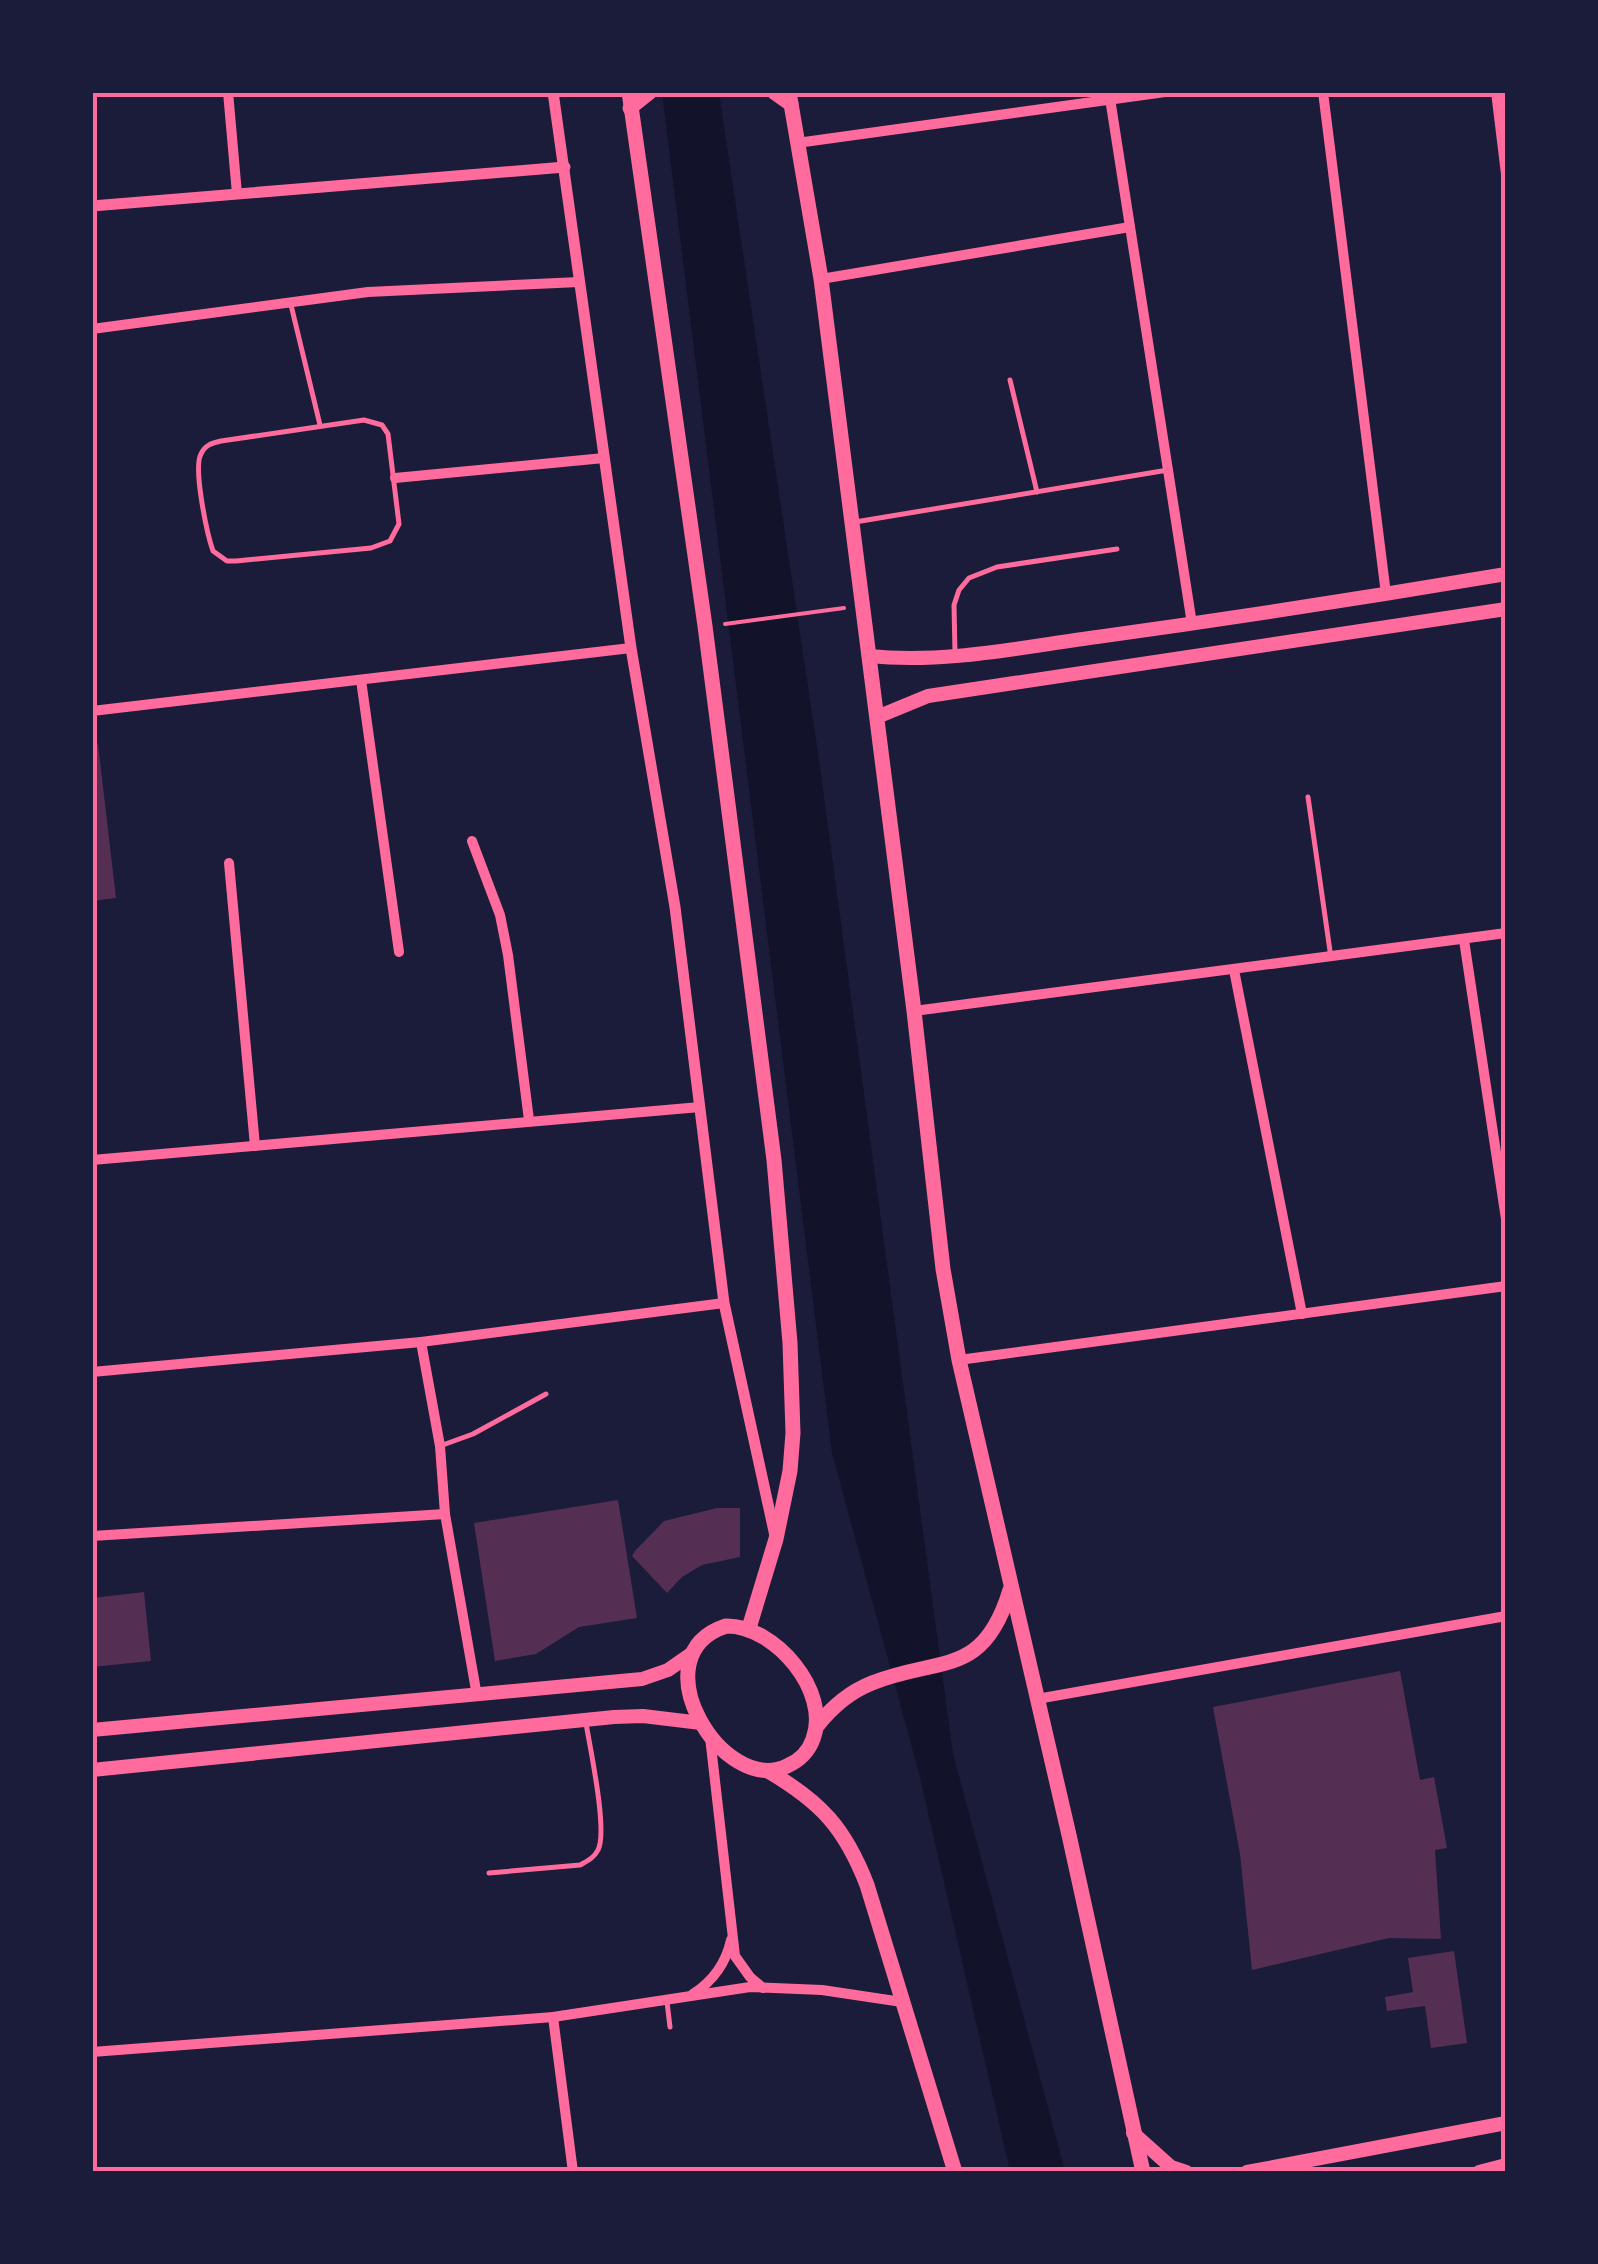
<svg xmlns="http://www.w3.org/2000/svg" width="1598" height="2264" font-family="Literata,serif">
<rect width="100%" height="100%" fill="#1b1b3a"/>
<path fill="#12122b" d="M662,93H719L819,760L953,1754L1065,2171H1010L919,1773L832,1453Z"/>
<g fill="#542f53">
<path d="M98,744L116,898L92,901V745Z"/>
<path d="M618,1500L637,1618L579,1627L536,1654L495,1661L474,1523Z"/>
<path d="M717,1508H740V1557L702,1565L682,1577L667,1593L632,1556L635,1551L664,1521Z"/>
<path d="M144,1592L151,1661L92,1667V1598Z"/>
<path d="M1400,1671L1420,1780L1434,1777L1447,1848L1435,1850L1441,1939L1389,1938L1252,1970L1240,1854L1213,1707Z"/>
<path d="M1454,1951L1467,2043L1431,2048L1425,2006L1387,2011L1385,1997L1413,1992L1408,1958Z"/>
</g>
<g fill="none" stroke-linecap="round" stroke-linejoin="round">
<path stroke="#ff6b9d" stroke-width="4" d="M725,624L844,608"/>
<g stroke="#ff6b9d" stroke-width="5">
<path d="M291,305L320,425"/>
<path d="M1010,380L1037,492"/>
<path d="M364,420L382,425L388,434L399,524L390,541L371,548L236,561H227L213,551C207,534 193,468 201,454C205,445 212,443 221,441Z"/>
<path d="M855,522L1168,470"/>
<path d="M955,653L954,605L959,590L969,578L997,567L1117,549"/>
<path d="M1308,797L1331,958"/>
<path d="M440,1446L473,1434L546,1394"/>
<path d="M489,1873L580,1865C587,1861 594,1858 598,1850C608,1831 590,1748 586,1723"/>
<path d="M667,2002L670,2027"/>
</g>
<g stroke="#ff6b9d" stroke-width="10">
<path d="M228,92L237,194"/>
<path d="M1109,92L1192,624"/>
<path d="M1323,92L1386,594"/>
<path d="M1496,92L1506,174"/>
<path d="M797,143L1165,92"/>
<path d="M821,279L1130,227"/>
<path d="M92,329L368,292L579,282"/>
<path d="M395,478L604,458"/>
<path d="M361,680L399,952"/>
<path d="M92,711L631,648"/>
<path d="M472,841L500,915L508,955L529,1120"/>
<path d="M229,863L255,1146"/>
<path d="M1464,940L1506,1219"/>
<path d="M1234,970L1302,1314"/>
<path d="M914,1011L1506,933"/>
<path d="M92,1160L700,1107"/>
<path d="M421,1342L440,1446L445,1514L477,1696"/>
<path d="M959,1360L1506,1286"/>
<path d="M92,1372L421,1342L724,1303"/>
<path d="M92,1536L445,1514"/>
<path d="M1037,1699L1506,1616"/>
<path d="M710,1737L735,1956L750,1977L763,1988"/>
<path d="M693,1994C713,1981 726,1963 731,1940"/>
<path d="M553,2017L573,2172"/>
<path d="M92,2052L553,2017L750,1987L822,1990L902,2002"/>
</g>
<g stroke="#ff6b9d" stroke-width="11">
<path d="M553,92L631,648L675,907L724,1303L775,1536"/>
<path d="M92,206L565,167"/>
</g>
<g stroke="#ff6b9d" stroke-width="14">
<path d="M869,656C945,664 1022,647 1097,637C1234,618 1370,597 1506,574"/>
<path d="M877,717L928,696L1506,609"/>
<path d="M92,1730L642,1679L668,1670L691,1654"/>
<path d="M92,1770L614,1717L643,1716L701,1723"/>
<path d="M1133,2133L1171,2167L1186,2172"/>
<path d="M1247,2172L1506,2123"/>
<path d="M1479,2172L1506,2165"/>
</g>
<g stroke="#ff6b9d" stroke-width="15">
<path d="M629,92L705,626L774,1160L790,1343L793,1433L790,1471L776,1539L749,1628"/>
<path d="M774,92L791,104"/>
<path d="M789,92L821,279L914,1011L943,1269L959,1360L1069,1835L1143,2172"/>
<path d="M630,108L650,92"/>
<path d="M726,1626C774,1625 831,1691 813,1739C809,1751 799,1761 787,1766C723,1797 637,1655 726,1626Z"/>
<path d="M817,1726C832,1707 849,1692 872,1683C939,1656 983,1679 1010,1590"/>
<path d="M768,1771C821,1802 845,1828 867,1885L955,2172"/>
</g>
</g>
<rect width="1598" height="2264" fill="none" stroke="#1b1b3a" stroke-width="190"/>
<rect x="95" y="95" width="1408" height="2074" fill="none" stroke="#ff6b9d" stroke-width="4"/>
</svg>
